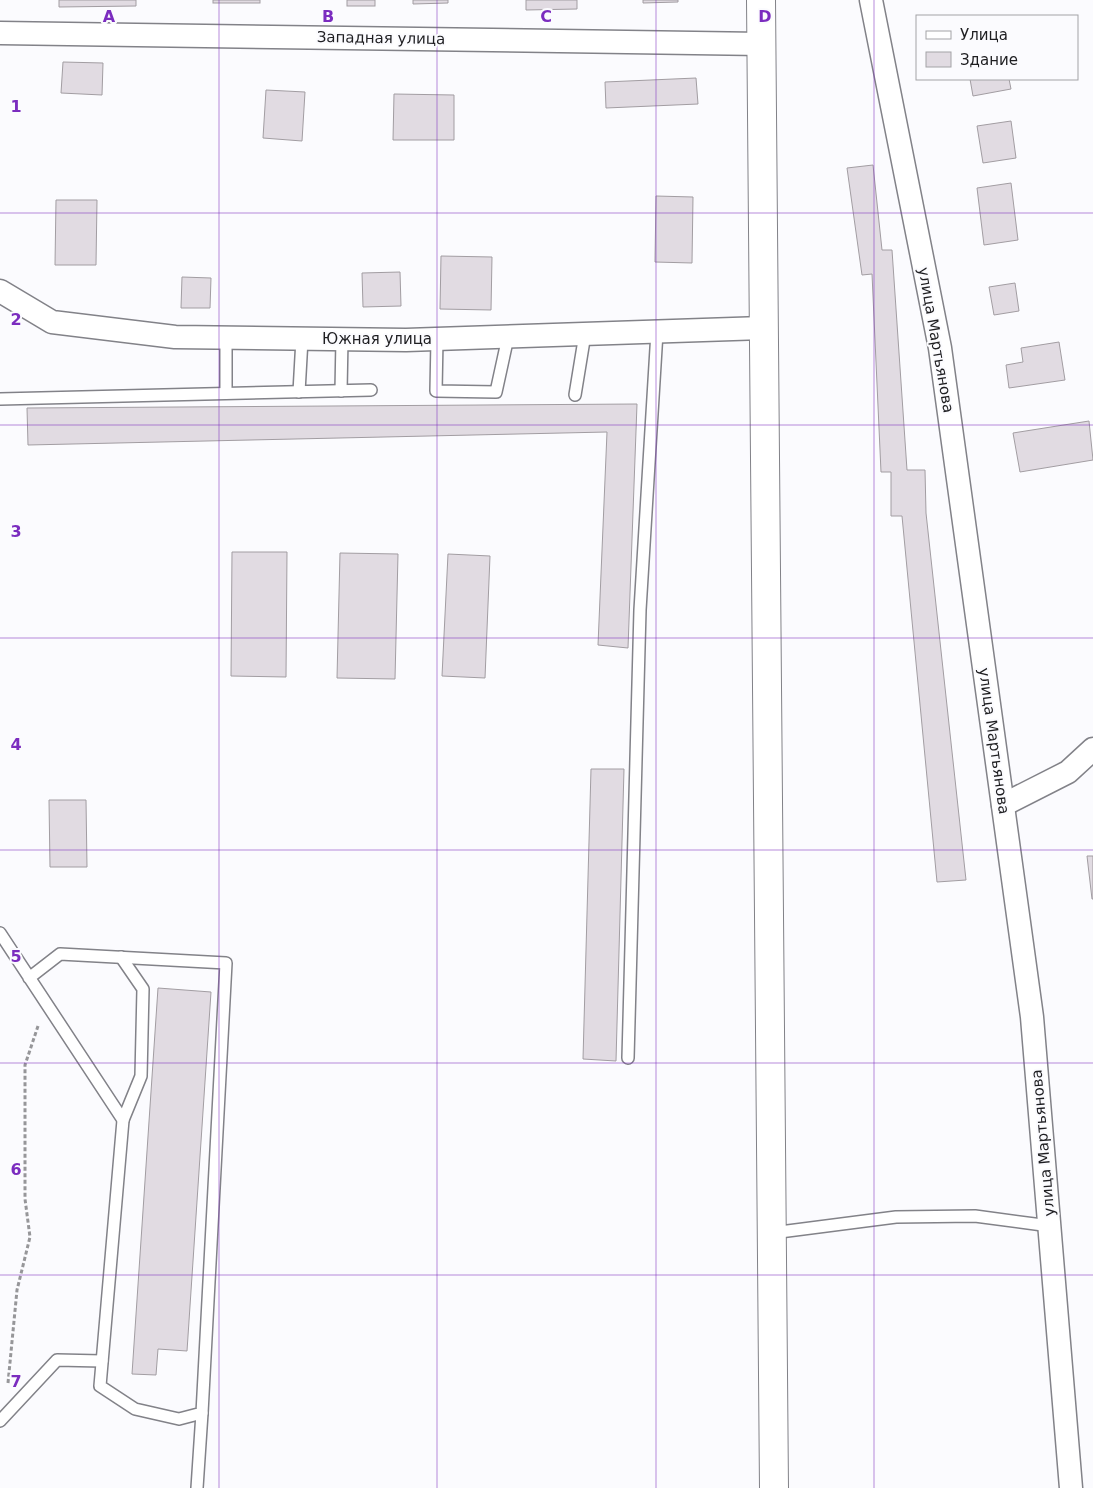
<svg xmlns="http://www.w3.org/2000/svg" width="1093" height="1488" font-family="'DejaVu Sans',sans-serif">
<rect width="100%" height="100%" fill="#fbfbfe"/>
<g fill="#e1dbe2" stroke="#a29da2">
<path d="M59,0H136V6L59,7Z"/>
<rect x="213" y="0" width="47" height="3"/>
<rect x="347" y="0" width="28" height="6"/>
<path d="M413,0H448V3L413,4Z"/>
<path d="M526,0H577V9L526,10Z"/>
<path d="M643,0H678V2L643,3Z"/>
<path d="M63,62L103,63L102,95L61,93Z"/>
<path d="M696,78L698,104L606,108L605,82Z"/>
<path d="M970,79H1009L1011,89L973,96Z"/>
<path d="M266,90L305,92L302,141L263,138Z"/>
<path d="M394,94L454,95V140H393Z"/>
<path d="M1011,121L1016,158L983,163L977,126Z"/>
<path d="M873,165L882,250H892L907,470H925L926,513L966,880L937,882L902,516H891V472H881L872,274L862,275L847,168Z"/>
<path d="M1011,183L1018,240L984,245L977,188Z"/>
<path d="M656,196L693,197L692,263L655,262Z"/>
<path d="M56,200H97L96,265H55Z"/>
<path d="M441,256L492,257L491,310L440,309Z"/>
<path d="M400,272L401,306L363,307L362,273Z"/>
<path d="M182,277L211,278L210,308H181Z"/>
<path d="M1015,283L1019,311L994,315L989,287Z"/>
<path d="M1059,342L1065,380L1009,388L1006,365L1023,362L1021,348Z"/>
<path d="M637,404L628,648L598,645L607,432L28,445L27,408Z"/>
<path d="M1089,421L1093,460L1020,472L1013,433Z"/>
<path d="M232,552H287L286,677L231,676Z"/>
<path d="M340,553L398,554L395,679L337,678Z"/>
<path d="M448,554L490,556L485,678L442,676Z"/>
<path d="M591,769H624L616,1061L583,1059Z"/>
<path d="M49,800H86L87,867H50Z"/>
<path d="M1087,856H1093V899H1092Z"/>
<path d="M158,988L211,992L187,1351L158,1349L156,1375L132,1374Z"/>
</g>
<g fill="none" stroke-linecap="round" stroke-linejoin="round">
<defs>
<g id="service">
<path d="M226,337V393"/>
<path d="M437,339L436,391L496,392L508,337"/>
<path d="M341,391L342,339"/>
<path d="M299,392L302,339"/>
<path d="M575,395L585,334"/>
<path d="M0,399L371,390"/>
<path d="M0,933L123,1120L100,1386L135,1409L179,1419L202,1413L226,963L60,954L29,978"/>
<path d="M121,957L143,989L141,1076L123,1120"/>
<path d="M628,1058L640,610L657,332"/>
<path d="M772,1233L896,1217L975,1216L1050,1226"/>
<path d="M0,1421L57,1360L102,1361"/>
<path d="M197,1488L202,1413"/>
</g>
<g id="minor">
<path d="M871,0L940,348L1032,1017L1071,1488"/>
<path d="M0,33L762,44"/>
<path d="M0,291L52,322L175,337L406,340L763,328"/>
<path d="M1003,805L1068,772L1093,749"/>
</g>
<path id="secondary" d="M761,0L774,1488"/>
</defs>
<use href="#service" stroke="#828288" stroke-width="14"/>
<use href="#minor" stroke="#828288" stroke-width="25"/>
<use href="#secondary" stroke="#828288" stroke-width="30"/>
<path stroke="#969699" stroke-width="3" stroke-dasharray="4 2.5" stroke-linecap="butt" d="M8,1383L17,1290L30,1237L25,1199V1065L38,1026"/>
<use href="#service" stroke="#fff" stroke-width="11"/>
<use href="#minor" stroke="#fff" stroke-width="22"/>
<use href="#secondary" stroke="#fff" stroke-width="28"/>
</g>
<path fill="none" stroke="#7b2cbf" stroke-width="1" stroke-opacity="0.55" d="M219,0V1488M437,0V1488M656,0V1488M874,0V1488M0,213H1093M0,425H1093M0,638H1093M0,850H1093M0,1063H1093M0,1275H1093"/>
<g text-anchor="middle" dominant-baseline="central" stroke-width="4" stroke-linejoin="round" paint-order="stroke">
<g font-size="15" fill="#1e1e21" stroke="#fbfbfe">
<text transform="translate(381 38) rotate(1)">Западная улица</text>
<text x="377" y="339">Южная улица</text>
<text transform="translate(936 340) rotate(80)">улица Мартьянова</text>
<text transform="translate(994 741) rotate(82)">улица Мартьянова</text>
<text transform="translate(1043 1143) rotate(-95)">улица Мартьянова</text>
</g>
</g>
<g font-size="16" text-anchor="middle" font-weight="bold" fill="#7b2cbf" stroke="#fbfbfe" stroke-width="4" stroke-linejoin="round" paint-order="stroke">
<text x="109" y="22">A</text>
<text x="328" y="22">B</text>
<text x="546" y="22">C</text>
<text x="765" y="22">D</text>
<text x="16" y="112">1</text>
<text x="16" y="325">2</text>
<text x="16" y="537">3</text>
<text x="16" y="750">4</text>
<text x="16" y="962">5</text>
<text x="16" y="1175">6</text>
<text x="16" y="1387">7</text>
</g>
<rect x="916" y="15" width="162" height="65" fill="#fbfbfe" stroke="#a3a3a6"/>
<rect x="926" y="31" width="25" height="8" fill="#ffffff" stroke="#a3a3a6"/>
<text x="960" y="40" font-size="15" fill="#1e1e21">Улица</text>
<rect x="926" y="52" width="25" height="15" fill="#e1dbe2" stroke="#a3a3a6"/>
<text x="960" y="65" font-size="15" fill="#1e1e21">Здание</text>
</svg>
